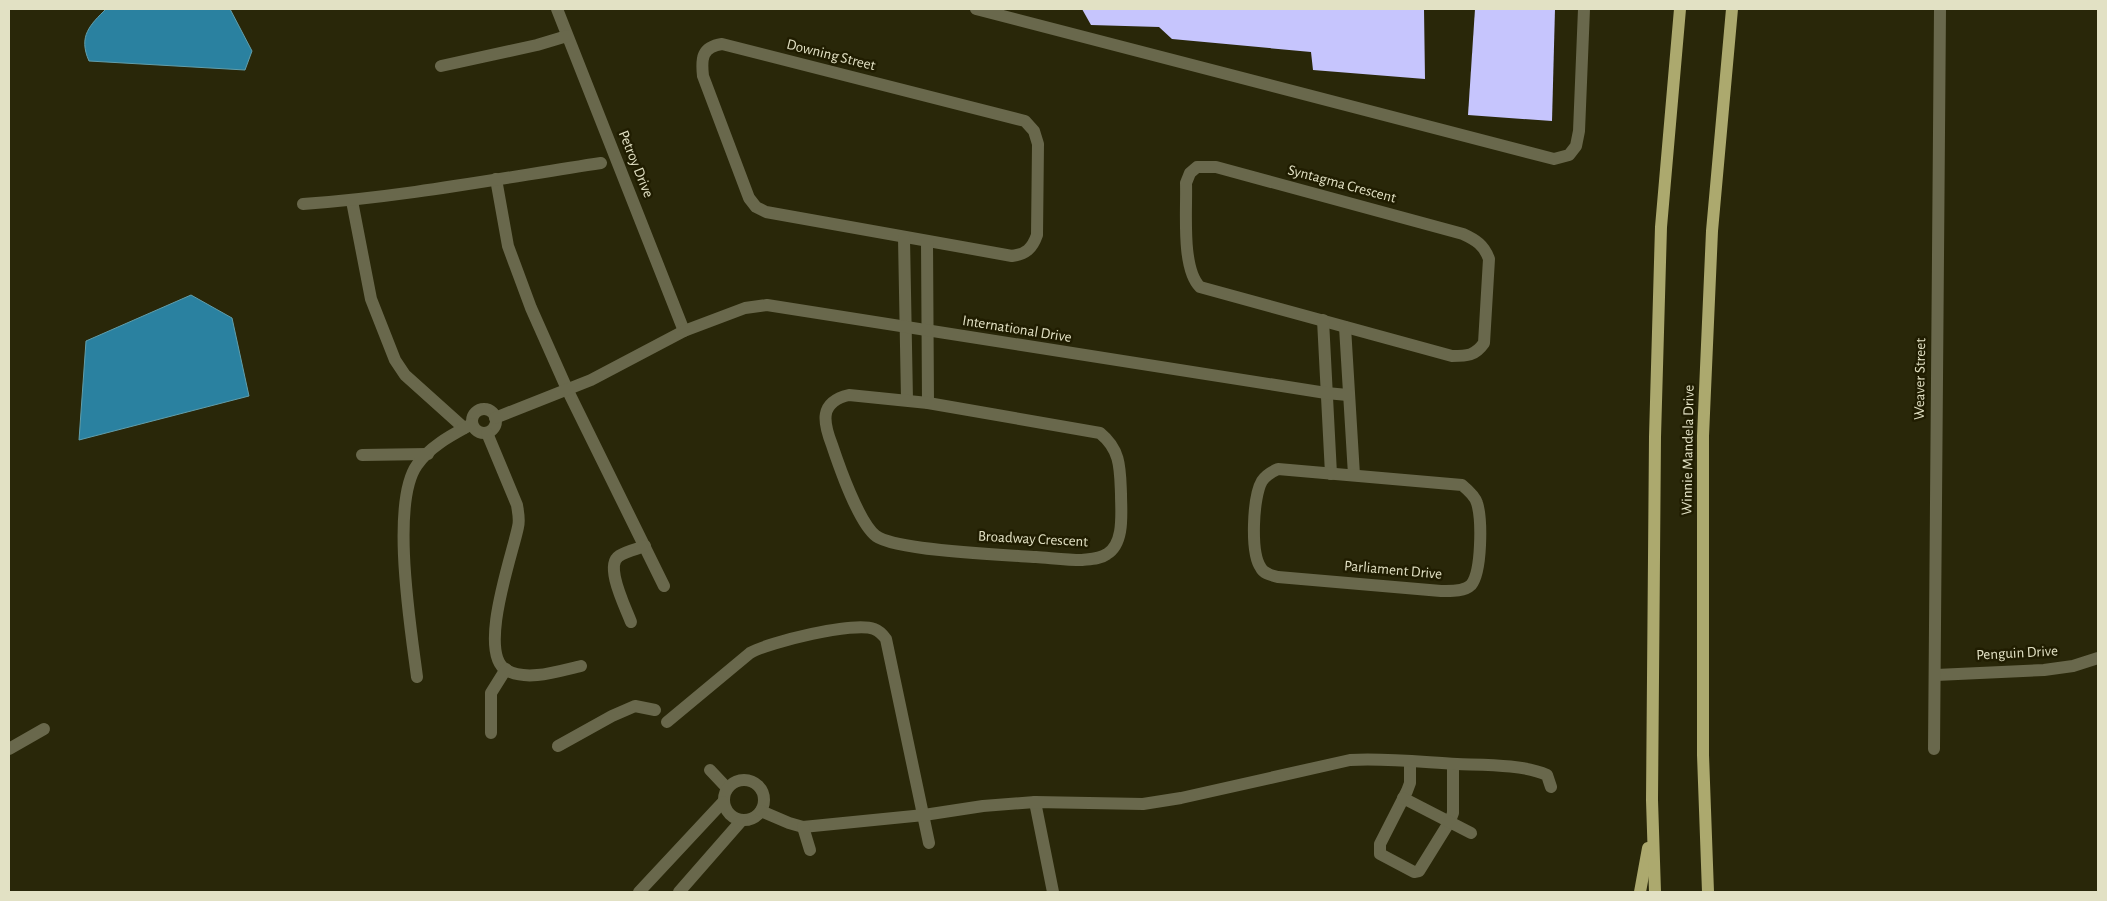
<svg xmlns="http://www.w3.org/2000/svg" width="2107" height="901" font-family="'Alegreya Sans',sans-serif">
<rect width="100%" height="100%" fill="#292709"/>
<g fill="#2a81a0" stroke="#619eab">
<path d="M106,9H230L252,51L245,70L89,61C78,36 90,25 106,9Z"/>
<path d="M191,295L232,318L249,396L79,440L86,341Z"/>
</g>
<g fill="#c6c5fd">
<path d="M1082,9H1424L1425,79L1313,70L1311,52L1172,39L1159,27L1091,25Z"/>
<path d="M1475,9H1555L1552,121L1468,115Z"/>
</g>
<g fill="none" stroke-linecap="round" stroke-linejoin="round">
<g stroke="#69684c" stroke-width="12">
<path d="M557,9L684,331"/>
<path d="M976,9L1554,159L1569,155L1576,146L1579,131L1584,9"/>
<path d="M722,44L1025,121L1034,131L1038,144L1037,235C1032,249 1026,254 1012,256L766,212L756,207L749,198L703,76C701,58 702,47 722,44Z"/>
<path d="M441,66L537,45L567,36"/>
<path d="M1197,167H1216L1463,234C1476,240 1484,245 1489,259L1484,343C1475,356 1467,356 1452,356L1200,287C1181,268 1187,210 1186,183L1190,173Z"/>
<path d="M496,179L508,246L531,308L567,389L664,586"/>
<path d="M352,201L371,299L395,360L405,375L464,428"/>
<path d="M303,204C403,197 502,178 601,163"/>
<path d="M904,238L907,400"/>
<path d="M927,242L928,403"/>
<path d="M1323,320L1331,474"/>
<path d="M1345,327L1354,475"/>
<path d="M849,395L928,403L1100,433C1121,450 1120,469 1121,494C1121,512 1125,543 1107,554C1100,559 1091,559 1082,560C1067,560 1051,558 1036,557C1005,555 897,551 876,536C859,523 839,466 832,445C823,422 819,402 849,395Z"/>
<circle cx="484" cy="421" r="12"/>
<path d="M495,418L591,380L684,331L745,308L767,305L1326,393L1348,395"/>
<path d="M487,433L517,505C518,512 520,520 518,527C513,553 477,652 506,670C527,682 559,671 581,666"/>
<path d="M362,455L428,454"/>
<path d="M1278,469L1462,485C1468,490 1475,496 1477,503C1482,519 1482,572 1471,585C1464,592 1450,591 1441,591L1278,577C1271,575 1264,574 1261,568C1250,553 1253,496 1262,481C1266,475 1271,472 1278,469Z"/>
<path d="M631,622C626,608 604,566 619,556C626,551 637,549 645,546"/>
<path d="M1936,675L2044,670L2073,666L2098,658"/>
<path d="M417,677C411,630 390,503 417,465C430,446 452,435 472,424"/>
<path d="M667,722L750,653C769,642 855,621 874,629C880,631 883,635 886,639L929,843"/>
<path d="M491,733V693L506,669"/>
<path d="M558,746L612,716L635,706L655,710"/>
<path d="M9,749L44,729"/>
<path d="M1934,749L1940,9"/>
<path d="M1410,761V783L1407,791L1380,844V854L1414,872L1419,871L1450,821L1453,813V764"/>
<path d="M710,770L727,788"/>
<circle cx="744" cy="800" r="20"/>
<path d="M1403,798L1471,833"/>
<path d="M1035,802L1053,892"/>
<path d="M761,811L789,823L803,827L924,815L983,806L1035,802L1143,804L1181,798L1350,760C1386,758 1421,762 1457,764C1483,765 1523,764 1547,775L1551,787"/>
<path d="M803,827L810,850"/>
<path d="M639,892L723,802"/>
<path d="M679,892L742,820"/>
</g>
<g stroke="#aca96e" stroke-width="12">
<path d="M1640,892L1648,848"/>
<path d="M1655,892L1652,800L1655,437L1661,227L1680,9"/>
<path d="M1708,892L1703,755V436L1712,231L1732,9"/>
</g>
</g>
<g text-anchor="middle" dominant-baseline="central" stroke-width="5" stroke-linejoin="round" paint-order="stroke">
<g font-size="15" fill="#e2e1c4" stroke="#201d01">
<text transform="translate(831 55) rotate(14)">Downing Street</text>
<text transform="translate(636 164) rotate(68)">Petroy Drive</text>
<text transform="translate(1342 184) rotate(15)">Syntagma Crescent</text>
<text transform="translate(1017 329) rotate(9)">International Drive</text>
<text transform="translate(1920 379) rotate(-89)">Weaver Street</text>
<text transform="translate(1688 450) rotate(-89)">Winnie Mandela Drive</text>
<text transform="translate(1033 539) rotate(3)">Broadway Crescent</text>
<text transform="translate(1393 570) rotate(5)">Parliament Drive</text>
<text transform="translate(2017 653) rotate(-3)">Penguin Drive</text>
</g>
</g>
<rect width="2107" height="901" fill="none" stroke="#e2e1c4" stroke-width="20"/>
</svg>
